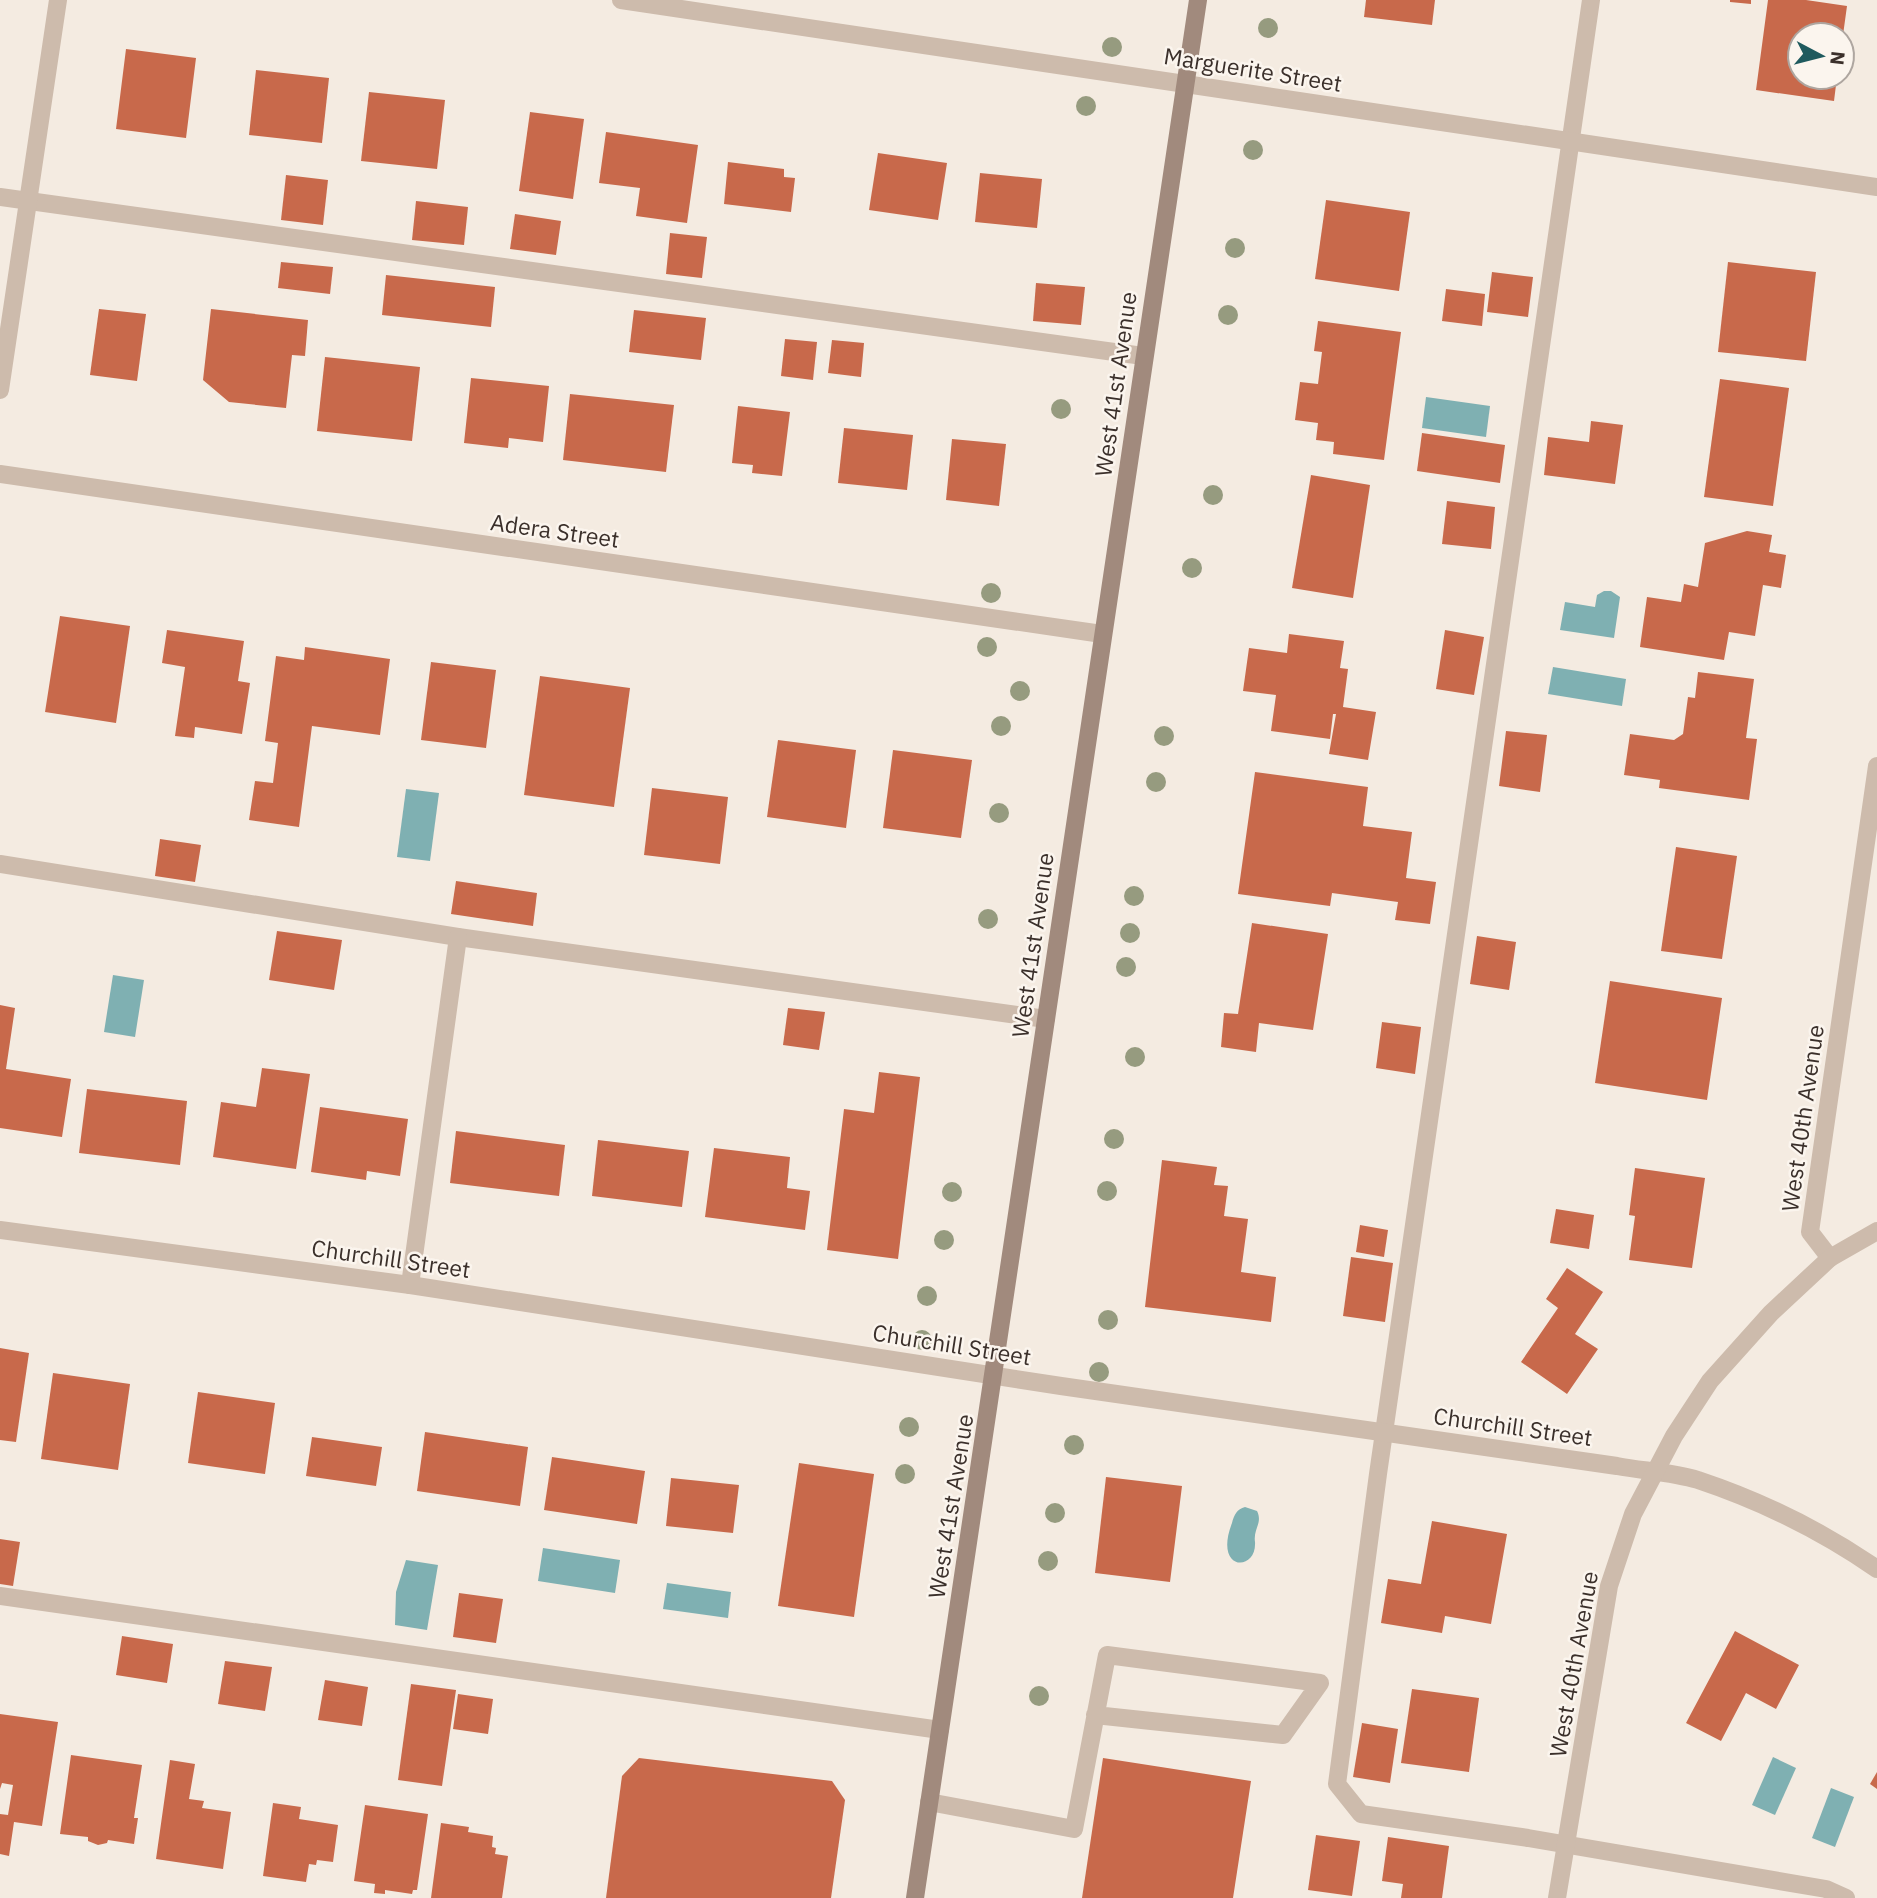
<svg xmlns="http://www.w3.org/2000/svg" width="1877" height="1898" font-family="'IBM Plex Sans',sans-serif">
<rect width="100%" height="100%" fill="#f4ebe1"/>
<g fill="#7fb0b2">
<path d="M1426,397L1490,406L1486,437L1422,428Z"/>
<path d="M1604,591H1611L1620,597L1614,638L1560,630L1565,602L1595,607L1597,595Z"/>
<path d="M1553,667L1626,679L1622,706L1548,694Z"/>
<path d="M406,789L439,793L430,861L397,857Z"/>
<path d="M113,975L144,980L135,1037L104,1032Z"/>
<path d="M1245,1507L1257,1511C1263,1523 1253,1529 1255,1542C1257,1572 1213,1572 1232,1523C1234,1515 1237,1509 1245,1507Z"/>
<path d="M543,1548L620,1560L615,1593L538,1581Z"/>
<path d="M406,1560L438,1565L427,1630L395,1625L396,1592Z"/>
<path d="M667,1583L731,1592L728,1618L663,1609Z"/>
<path d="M1773,1757L1796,1768L1775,1815L1752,1805Z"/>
<path d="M1831,1788L1854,1797L1835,1847L1812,1838Z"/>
</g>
<g fill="#c8694b">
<path d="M1366,0H1435L1432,25L1364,17Z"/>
<path d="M1730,0H1751V4L1730,2Z"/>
<path d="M1768,0H1806L1847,6L1843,35H1800V77H1837L1834,101L1756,90Z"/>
<path d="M126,49L196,58L186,138L116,129Z"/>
<path d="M256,70L329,78L322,143L249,135Z"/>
<path d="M369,92L445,100L437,169L361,161Z"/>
<path d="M530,112L584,119L573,199L519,191Z"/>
<path d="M606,132L698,145L687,223L636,216L640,188L599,183Z"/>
<path d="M878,153L947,163L938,220L869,210Z"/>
<path d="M728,162L784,169V177L795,178L791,212L724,204Z"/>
<path d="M980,173L1042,179L1037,228L975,222Z"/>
<path d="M286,175L328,180L323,225L281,220Z"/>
<path d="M1326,200L1410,212L1399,291L1315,279Z"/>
<path d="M416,201L468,207L464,245L412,240Z"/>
<path d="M515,214L561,221L556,255L510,249Z"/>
<path d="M670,233L707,237L702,278L666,274Z"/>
<path d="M281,262L333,267L330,294L278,288Z"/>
<path d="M1728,262L1816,272L1806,361L1718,352Z"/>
<path d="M1492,272L1533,277L1528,317L1487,312Z"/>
<path d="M386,275L495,287L491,327L382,315Z"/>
<path d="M1036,283L1085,287L1081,325L1033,321Z"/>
<path d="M1446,289L1485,294L1482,326L1442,321Z"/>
<path d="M99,309L146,314L137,381L90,375Z"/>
<path d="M211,309L308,320L305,356L292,355L286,408L229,402L203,380Z"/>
<path d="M634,310L706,318L701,360L629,352Z"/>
<path d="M1318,321L1401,332L1384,460L1333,454L1334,442L1316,440L1318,423L1295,420L1300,382L1318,384L1322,352L1314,351Z"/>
<path d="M785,339L817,342L813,380L781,376Z"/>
<path d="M832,340L864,343L861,377L828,373Z"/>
<path d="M325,357L420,367L412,441L317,431Z"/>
<path d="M471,378L549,386L543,442L509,438L508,448L464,443Z"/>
<path d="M1720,379L1789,388L1773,506L1704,497Z"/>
<path d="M570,394L674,405L666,472L563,460Z"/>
<path d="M738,406L790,412L782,476L752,473L753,465L732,463Z"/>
<path d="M1591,421L1623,425L1615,484L1544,475L1548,437L1589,442Z"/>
<path d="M844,428L913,435L907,490L838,483Z"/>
<path d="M1422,433L1505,445L1500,483L1417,471Z"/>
<path d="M952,439L1006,444L999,506L946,500Z"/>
<path d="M1311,475L1370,485L1353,598L1292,588Z"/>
<path d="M1447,501L1495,507L1491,549L1442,544Z"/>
<path d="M1747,531L1772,535L1769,552L1786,555L1781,588L1763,585L1755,636L1729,632L1724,660L1640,647L1647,597L1681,602L1684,584L1698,587L1705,543Z"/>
<path d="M60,616L130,626L116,723L45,712Z"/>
<path d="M167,630L244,641L238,681L250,683L242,734L195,727L194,738L175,736L185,667L162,663Z"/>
<path d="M1445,630L1484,637L1474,695L1436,689Z"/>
<path d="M1289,634L1344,641L1340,668L1348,669L1343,707L1376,712L1368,760L1329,754L1336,714H1333L1330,739L1271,731L1276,695L1243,691L1249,648L1287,653Z"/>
<path d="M305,647L390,659L380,735L312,726L299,827L249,820L255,781L273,783L278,743L265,741L276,656L304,660Z"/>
<path d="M431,662L496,670L486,748L421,740Z"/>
<path d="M1698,672L1754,679L1746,738L1757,739L1749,800L1659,788L1660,780L1624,775L1630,734L1674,740L1683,734L1688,697L1695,698Z"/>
<path d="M540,676L630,688L614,807L524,795Z"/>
<path d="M1506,731L1547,735L1540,792L1499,786Z"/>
<path d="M778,740L856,750L846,828L767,817Z"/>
<path d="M893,750L972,760L961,838L883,828Z"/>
<path d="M1255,772L1368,787L1363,826L1412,832L1406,878L1436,882L1430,924L1395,920L1398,902L1332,893L1330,906L1238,894Z"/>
<path d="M652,788L728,797L720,864L644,855Z"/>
<path d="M160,839L201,845L195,882L155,876Z"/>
<path d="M1676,847L1737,856L1722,959L1661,951Z"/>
<path d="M456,881L537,893L533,926L451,914Z"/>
<path d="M1252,923L1328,934L1313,1030L1259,1023L1256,1052L1221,1047L1224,1013L1238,1014Z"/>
<path d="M277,931L342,940L334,990L269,980Z"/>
<path d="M1477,936L1516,942L1509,990L1470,984Z"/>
<path d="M1610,981L1722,998L1707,1100L1595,1083Z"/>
<path d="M0,1005L15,1008L6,1069L71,1079L62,1137L0,1128Z"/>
<path d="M788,1008L825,1012L819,1050L783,1045Z"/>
<path d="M1382,1022L1421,1027L1415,1074L1376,1068Z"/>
<path d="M262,1068L310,1074L296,1169L213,1157L221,1102L256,1107Z"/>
<path d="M879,1072L920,1077L898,1259L827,1250L844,1109L874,1113Z"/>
<path d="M87,1089L187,1101L180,1165L79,1153Z"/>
<path d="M320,1107L408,1119L400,1176L367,1171L366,1180L311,1172Z"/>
<path d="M456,1131L565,1145L559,1196L450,1183Z"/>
<path d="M598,1140L689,1151L682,1207L592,1196Z"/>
<path d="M714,1148L790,1157L787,1188L810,1191L805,1230L705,1217Z"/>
<path d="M1162,1160L1217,1167L1214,1185L1228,1186L1224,1216L1248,1219L1241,1272L1276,1277L1271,1322L1145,1307Z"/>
<path d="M1635,1168L1705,1178L1692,1268L1629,1260L1635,1216L1629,1215Z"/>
<path d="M1556,1209L1594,1215L1589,1249L1550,1243Z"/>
<path d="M1360,1225L1388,1230L1384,1257L1356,1252Z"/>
<path d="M1351,1257L1393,1263L1385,1322L1343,1316Z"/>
<path d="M1567,1268L1603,1292L1575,1334L1598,1349L1567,1394L1521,1362L1558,1308L1546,1299Z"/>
<path d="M0,1348L29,1353L16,1442L0,1440Z"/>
<path d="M53,1373L130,1384L118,1470L41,1459Z"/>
<path d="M198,1392L275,1403L265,1474L188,1463Z"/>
<path d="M425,1432L528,1447L520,1506L417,1491Z"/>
<path d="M312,1437L382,1447L376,1486L306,1476Z"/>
<path d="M552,1457L645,1471L637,1524L544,1510Z"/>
<path d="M799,1463L874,1474L854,1617L778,1606Z"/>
<path d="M1106,1477L1182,1486L1170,1582L1095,1573Z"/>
<path d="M671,1478L739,1485L733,1533L666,1526Z"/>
<path d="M1432,1521L1507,1534L1491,1624L1445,1616L1442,1633L1381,1623L1388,1579L1421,1584Z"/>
<path d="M0,1539L20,1542L13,1586L0,1584Z"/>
<path d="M459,1593L503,1599L496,1643L453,1637Z"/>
<path d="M1735,1631L1799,1665L1776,1709L1746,1693L1721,1741L1686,1723Z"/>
<path d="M122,1636L173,1644L167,1683L116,1675Z"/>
<path d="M225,1661L272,1667L265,1711L218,1704Z"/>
<path d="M325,1680L368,1687L362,1726L318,1720Z"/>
<path d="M411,1684L456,1690L442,1786L398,1780Z"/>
<path d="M1412,1689L1479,1698L1469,1772L1401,1763Z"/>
<path d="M458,1694L493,1699L488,1734L453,1729Z"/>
<path d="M0,1714L58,1722L42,1826L14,1822L9,1856L0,1854V1814L8,1815L13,1785L2,1783L0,1789Z"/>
<path d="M1362,1723L1398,1729L1390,1783L1353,1777Z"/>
<path d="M71,1755L142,1765L134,1818H138L134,1844L108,1840L107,1843L98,1845L88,1841V1837L60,1834Z"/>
<path d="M639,1758L832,1781L845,1800L831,1898H606L622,1776Z"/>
<path d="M1103,1758L1251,1781L1233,1898H1082Z"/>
<path d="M170,1760L195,1764L189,1799L204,1801L202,1808L231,1812L223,1869L156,1859Z"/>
<path d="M1877,1772V1789L1870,1784Z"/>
<path d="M273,1803L301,1807L299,1819L338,1825L333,1862L317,1860L316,1865L309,1864L306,1882L263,1876Z"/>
<path d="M365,1805L428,1814L417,1890H413L412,1894L385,1890V1894L374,1893L375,1884L354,1881Z"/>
<path d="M441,1823L469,1827L468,1832L493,1836L492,1847L496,1848L495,1854L508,1856L502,1898H431Z"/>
<path d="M1316,1835L1360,1841L1352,1896L1308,1890Z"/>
<path d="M1388,1837L1449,1846L1442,1898H1401L1403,1884L1382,1881Z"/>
</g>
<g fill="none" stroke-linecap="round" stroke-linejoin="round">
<g stroke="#cdbbac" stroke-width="18">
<path d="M1591,0L1378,1474L1337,1784L1361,1814L1528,1838L1826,1889L1846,1898"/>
<path d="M0,197L1143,356"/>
<path d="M0,864L458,937L1046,1019"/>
<path d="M410,1285L458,937"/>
<path d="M0,1596L940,1730"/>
<path d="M929,1802L1074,1829L1107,1655L1320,1683L1283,1735L1095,1715"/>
</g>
<g stroke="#cdbbac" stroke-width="18">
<path d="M621,0L1877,187"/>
<path d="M0,390L58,0"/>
<path d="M0,474L1102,634"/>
<path d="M0,1230L410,1285L1061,1386L1617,1466C1643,1471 1672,1472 1698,1480C1761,1501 1822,1531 1877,1569"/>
<path d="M1830,1258L1810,1232L1877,766"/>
<path d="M1557,1898L1609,1586L1633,1514L1674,1436L1710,1381L1771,1313L1830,1258L1877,1231"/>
</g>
<path stroke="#a18a7d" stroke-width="18" d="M915,1898C1011,1266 1103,633 1198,0"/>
</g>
<g fill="#969b7f">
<circle cx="1268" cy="28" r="10"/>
<circle cx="1112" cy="47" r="10"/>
<circle cx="1086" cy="106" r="10"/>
<circle cx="1253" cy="150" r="10"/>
<circle cx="1235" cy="248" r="10"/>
<circle cx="1228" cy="315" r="10"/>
<circle cx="1061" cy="409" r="10"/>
<circle cx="1213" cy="495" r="10"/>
<circle cx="1192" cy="568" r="10"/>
<circle cx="991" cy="593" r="10"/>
<circle cx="987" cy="647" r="10"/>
<circle cx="1020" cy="691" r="10"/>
<circle cx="1001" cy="726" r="10"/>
<circle cx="1164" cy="736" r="10"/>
<circle cx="1156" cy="782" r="10"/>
<circle cx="999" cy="813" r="10"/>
<circle cx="1134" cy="896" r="10"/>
<circle cx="988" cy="919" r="10"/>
<circle cx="1130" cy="933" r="10"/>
<circle cx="1126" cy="967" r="10"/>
<circle cx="1135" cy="1057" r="10"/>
<circle cx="1114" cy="1139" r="10"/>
<circle cx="1107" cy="1191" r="10"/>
<circle cx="952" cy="1192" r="10"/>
<circle cx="944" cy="1240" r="10"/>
<circle cx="927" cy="1296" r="10"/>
<circle cx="1108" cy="1320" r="10"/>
<circle cx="922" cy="1340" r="10"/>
<circle cx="1099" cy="1372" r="10"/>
<circle cx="909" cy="1427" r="10"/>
<circle cx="1074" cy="1445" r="10"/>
<circle cx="905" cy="1474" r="10"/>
<circle cx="1055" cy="1513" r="10"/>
<circle cx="1048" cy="1561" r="10"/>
<circle cx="1039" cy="1696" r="10"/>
</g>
<g text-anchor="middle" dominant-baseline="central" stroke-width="5" stroke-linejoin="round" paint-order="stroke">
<g font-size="23" fill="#3b302b" stroke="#fbf5ee">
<text transform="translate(1253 69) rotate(9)">Marguerite Street</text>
<text transform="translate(1115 384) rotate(-82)">West 41st Avenue</text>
<text transform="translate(555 530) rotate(8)">Adera Street</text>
<text transform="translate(1032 945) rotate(-82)">West 41st Avenue</text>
<text transform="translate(1802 1118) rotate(-82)">West 40th Avenue</text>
<text transform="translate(391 1258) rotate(8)">Churchill Street</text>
<text transform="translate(952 1344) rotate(9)">Churchill Street</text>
<text transform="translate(1513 1426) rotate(8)">Churchill Street</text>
<text transform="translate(950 1506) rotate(-81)">West 41st Avenue</text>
<text transform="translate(1573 1664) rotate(-80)">West 40th Avenue</text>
</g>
</g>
<g transform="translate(1821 56) rotate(97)"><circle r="33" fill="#fbf5ee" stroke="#aea6a0" stroke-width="2"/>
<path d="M0-5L12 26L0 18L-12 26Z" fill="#1f5a5e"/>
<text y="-10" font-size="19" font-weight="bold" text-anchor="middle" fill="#3b302b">N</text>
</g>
</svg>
